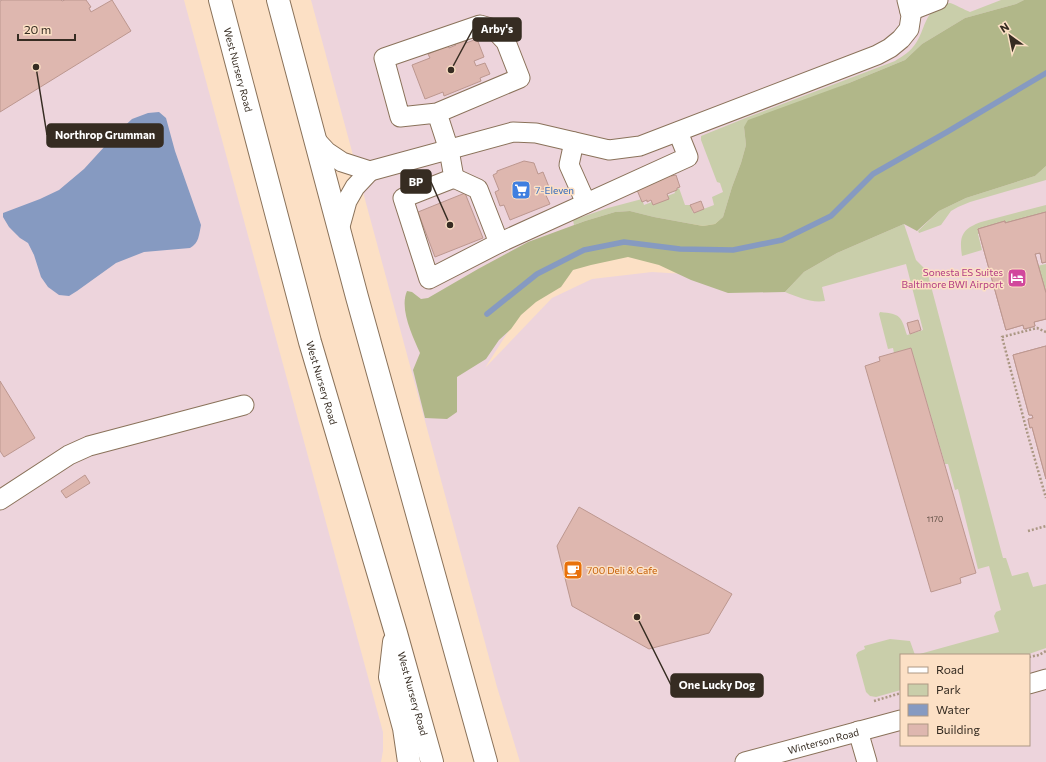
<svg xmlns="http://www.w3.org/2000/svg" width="1046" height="762" font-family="Commissioner,sans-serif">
<rect width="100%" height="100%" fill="#fce0c5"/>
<g fill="#edd4dc" fill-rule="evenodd">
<path d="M0,0H184L383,732V751L381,762H0Z"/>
<path d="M311,0H1046L789,212L567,239L485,368L552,298L592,279L652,272L702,275L1046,116V762H520L497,687ZM901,655H1029V745H901Z"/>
</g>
<g fill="#c9ceaa">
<path d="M1001,0H1024L1016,4L965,18L922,44L905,60L849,83L744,127L746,145L741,163L732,187L723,217L715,224L703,226L654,217L630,211L615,212L585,221L574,225L573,220L608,208L642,199L644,205L675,193L674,190L679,188L685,205H691L693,213L714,205L712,197L723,192L720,183L717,182L701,140V136L748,117L895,61C903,56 911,51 916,43C925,30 924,13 941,6C944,5 948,3 950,3C954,4 965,10 970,12Z"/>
<path d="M1046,166V180L970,202L958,207L951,211L941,225L919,233L918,231L939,211L966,198L1035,176Z"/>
<path d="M1046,205V216L978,234L982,250L962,256C959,236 962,229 981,222Z"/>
<path d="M904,224L916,260L927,271L1003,558H1006L1012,576L1028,572L1033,587L1046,584V648L1026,655H916L999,632L994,616L996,612L1001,610L989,566L978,569L958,489L955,490L948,464H945L911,348L894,353L893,348L888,349L879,314L880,312C901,314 901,316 907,335L923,330L906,264L822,287L825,301C810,303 798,297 785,292L804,272L837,253Z"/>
<path d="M1046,264V295L1037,266Z"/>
<path d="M890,639L910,641L915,655H901V690L876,697L870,696L866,692L856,655L858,652L865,649L864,646Z"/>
</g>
<path fill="#b1b789" d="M1024,0H1046V166L1035,176L966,198L939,211L917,231L904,224L837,253L804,272L785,292L728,293L691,280L659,265L628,257L591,265L573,270L561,287L536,302L521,315L511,329L499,340L486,359L457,377V412L447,419L425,418L413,370L420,353C413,337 399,309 407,291L412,292L421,299L428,298L478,269L528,242L585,221L615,212L630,211L654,217L703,226L715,224L723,217L732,187L741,163L746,145L744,127L748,120L849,83L905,60L922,44L965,18L1016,4Z"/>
<path fill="#869ac1" d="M159,112L166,118L175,151L201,225C199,235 199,243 190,248L144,252L116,263L77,291L69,296L59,295L48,287L41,277L34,255L28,243L20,238L9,227L3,217V213L40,199L59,190L84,169L116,134L132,119L148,113Z"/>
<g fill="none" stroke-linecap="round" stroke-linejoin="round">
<path stroke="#869ac1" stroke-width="5.5" d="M487,314L537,274L584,250L624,242L680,249L733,250L782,240L831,216L873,174L947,132L1046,73"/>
</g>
<g fill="#deb7af" stroke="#bc978f">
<path d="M2,0H61L62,1L65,0H86L91,7L89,8L91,12L112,0L131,31L0,112V1Z"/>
<path d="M477,39L484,57L474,61L476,66L485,63L490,74L480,78L481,81L444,96L443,92L425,99L412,65L430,58L428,54L448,46L449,48L456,45L455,44L465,40L466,43Z"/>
<path d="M524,161L534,163L538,174L543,172L549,187L543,189L550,204L510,220L504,205L500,206L495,192L499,190L493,175L497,173V171Z"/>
<path d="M671,175V176L676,175L680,187L677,188V190L667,194L669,199L653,205L651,200L647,202V200L642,202L637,190Z"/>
<path d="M465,193L483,238L435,257L418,212Z"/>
<path d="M701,201L704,209L694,213L690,205Z"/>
<path d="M1046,212V262L1042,263L1040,253L1035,254L1046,293V319L1034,322L1035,326L1032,327L1024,329L1023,325L1006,330L978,229L1005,221V223Z"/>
<path d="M1046,212V262L1042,263L1040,253L1035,254L1046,293V319L1034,322L1035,326L1032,327L1024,329L1023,325L1006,330L978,229L1005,221V223Z"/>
<path d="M918,320L921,330L910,334L907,323Z"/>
<path d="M1046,346V479L1032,427L1030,428L1028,419L1033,418L1032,415H1029L1013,355Z"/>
<path d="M1046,346V479L1032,427L1030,428L1028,419L1033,418L1032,415H1029L1013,355Z"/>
<path d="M911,348L976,573L960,578L961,583L931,592L865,366L880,361L879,357Z"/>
<path d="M0,381L35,438L4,457L0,451Z"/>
<path d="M85,475L90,483L66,498L61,491Z"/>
<path d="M579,507L732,594L709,633L649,649L572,606L557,546Z"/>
</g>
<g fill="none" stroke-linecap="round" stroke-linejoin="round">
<defs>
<g id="minor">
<path d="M910,11L938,0"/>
<path d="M437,113L520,78L506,42L494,29L480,25L384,58L400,117L437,113L449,150L454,178L403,198L429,279L499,243L688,157L678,132"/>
<path d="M315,139L327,152L342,162L370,171L513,132L536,133L609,150L640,146L877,55L890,48L901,39L909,29L911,16L907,0"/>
<path d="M574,142L569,165L586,203"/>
<path d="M454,178L478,189L499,243"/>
<path d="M339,230L347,201L355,187L370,171"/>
<path d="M0,500L69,455L89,446L244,405"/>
<path d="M1029,684L1046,679"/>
<path d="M858,731L867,762"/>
<path id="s1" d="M745,762L901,720"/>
</g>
<g id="major">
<path id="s2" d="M220,0L310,342L396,633L432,762"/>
<path d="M278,0L357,297L486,762"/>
<path d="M394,642L390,677L404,728L409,762"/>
</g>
</defs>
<use href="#minor" stroke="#8a725a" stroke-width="21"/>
<use href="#major" stroke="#8a725a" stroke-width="24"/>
<g stroke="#ab9783" stroke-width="2.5" stroke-dasharray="2 2" stroke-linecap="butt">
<path d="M1046,332L1037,328L1002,337L1029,439L1046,498"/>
<path d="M1028,531L1046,526"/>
<path d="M1029,657L1039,655L1046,651"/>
<path d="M874,701L901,693"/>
</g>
<use href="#minor" stroke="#fff" stroke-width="19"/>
<use href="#major" stroke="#fff" stroke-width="22"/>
</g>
<defs>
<symbol id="supermarket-square" viewBox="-11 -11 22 22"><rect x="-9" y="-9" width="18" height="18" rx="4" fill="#3f7fe0" stroke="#fce0c5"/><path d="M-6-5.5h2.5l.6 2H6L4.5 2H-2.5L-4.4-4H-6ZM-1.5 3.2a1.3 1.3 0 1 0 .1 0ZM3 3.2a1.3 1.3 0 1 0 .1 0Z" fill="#fff"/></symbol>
<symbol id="hotel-square" viewBox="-11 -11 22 22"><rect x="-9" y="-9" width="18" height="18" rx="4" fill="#d1479c" stroke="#fce0c5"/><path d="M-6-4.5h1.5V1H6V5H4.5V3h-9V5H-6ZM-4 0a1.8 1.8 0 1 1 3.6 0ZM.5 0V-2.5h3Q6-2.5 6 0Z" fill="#fff"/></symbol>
<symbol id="cafe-square" viewBox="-11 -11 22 22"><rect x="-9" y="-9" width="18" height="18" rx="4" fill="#e8710a" stroke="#fce0c5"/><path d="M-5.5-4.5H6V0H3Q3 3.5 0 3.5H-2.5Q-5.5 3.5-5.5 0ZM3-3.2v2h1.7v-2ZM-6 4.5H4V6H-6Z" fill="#fff"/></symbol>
</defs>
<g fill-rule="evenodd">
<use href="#supermarket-square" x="510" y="179" width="22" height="22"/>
<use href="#hotel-square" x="1006" y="267" width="22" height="22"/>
<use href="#cafe-square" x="562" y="559" width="22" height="22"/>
</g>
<g text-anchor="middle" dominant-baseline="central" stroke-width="3" stroke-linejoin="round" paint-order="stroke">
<g font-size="8" fill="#604f45">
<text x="935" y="519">1170</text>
</g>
<g font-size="10" fill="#362c22" stroke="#fce0c5">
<text stroke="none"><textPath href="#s2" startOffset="72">West Nursery Road</textPath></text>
<text stroke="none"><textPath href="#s2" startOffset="396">West Nursery Road</textPath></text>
<text stroke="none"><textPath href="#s2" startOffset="720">West Nursery Road</textPath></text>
<text stroke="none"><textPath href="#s1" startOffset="81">Winterson Road</textPath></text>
</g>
<g font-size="10" fill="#366cbe" stroke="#fce0c5" text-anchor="start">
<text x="535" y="190">7-Eleven</text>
</g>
<g font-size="10" fill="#b23c85" stroke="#fce0c5" text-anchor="end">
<text x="1003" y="272">Sonesta ES Suites<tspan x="1003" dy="12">Baltimore BWI Airport</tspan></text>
</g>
<g font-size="10" fill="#c56008" stroke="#fce0c5" text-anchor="start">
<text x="587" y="570">700 Deli &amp; Cafe</text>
</g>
</g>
<path fill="none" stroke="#362c22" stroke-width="1.5" d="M451 70L473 29M36 67L47 135M450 225L431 182M637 617L671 685"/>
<g fill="#362c22" stroke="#fce0c5" stroke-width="1.5">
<circle cx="451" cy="70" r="4"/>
<circle cx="36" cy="67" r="4"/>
<circle cx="450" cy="225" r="4"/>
<circle cx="637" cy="617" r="4"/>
</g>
<g fill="#362c22" stroke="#362c22" stroke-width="1.5">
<rect x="473" y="18" width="48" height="23" rx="4"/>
<rect x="47" y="124" width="116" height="23" rx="4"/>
<rect x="401" y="170" width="30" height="23" rx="4"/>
<rect x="671" y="674" width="92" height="23" rx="4"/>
</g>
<g font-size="11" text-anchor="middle" font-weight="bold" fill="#fff">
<text x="497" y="33">Arby's</text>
<text x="105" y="139">Northrop Grumman</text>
<text x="416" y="186">BP</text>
<text x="717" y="689">One Lucky Dog</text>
</g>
<rect x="900" y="654" width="130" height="92" fill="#fce0c5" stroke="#ad9884"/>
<rect x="908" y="667" width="20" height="6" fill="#ffffff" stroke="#ad9884"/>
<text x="936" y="674" font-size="12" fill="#362c22">Road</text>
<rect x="908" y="684" width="20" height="12" fill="#c9ceaa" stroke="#ad9884"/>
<text x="936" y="694" font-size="12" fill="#362c22">Park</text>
<rect x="908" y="704" width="20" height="12" fill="#869ac1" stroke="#ad9884"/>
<text x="936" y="714" font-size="12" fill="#362c22">Water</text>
<rect x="908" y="724" width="20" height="12" fill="#deb7af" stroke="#ad9884"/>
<text x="936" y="734" font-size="12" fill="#362c22">Building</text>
<g transform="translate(1010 36) rotate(327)" stroke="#fce0c5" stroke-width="3" paint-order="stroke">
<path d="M0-3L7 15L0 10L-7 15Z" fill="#362c22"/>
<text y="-6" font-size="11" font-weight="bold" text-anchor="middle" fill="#362c22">N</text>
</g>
<path d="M18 34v6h57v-6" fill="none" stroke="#362c22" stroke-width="2"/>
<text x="24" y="34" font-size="12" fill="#362c22" stroke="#fce0c5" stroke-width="3" paint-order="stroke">20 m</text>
</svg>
